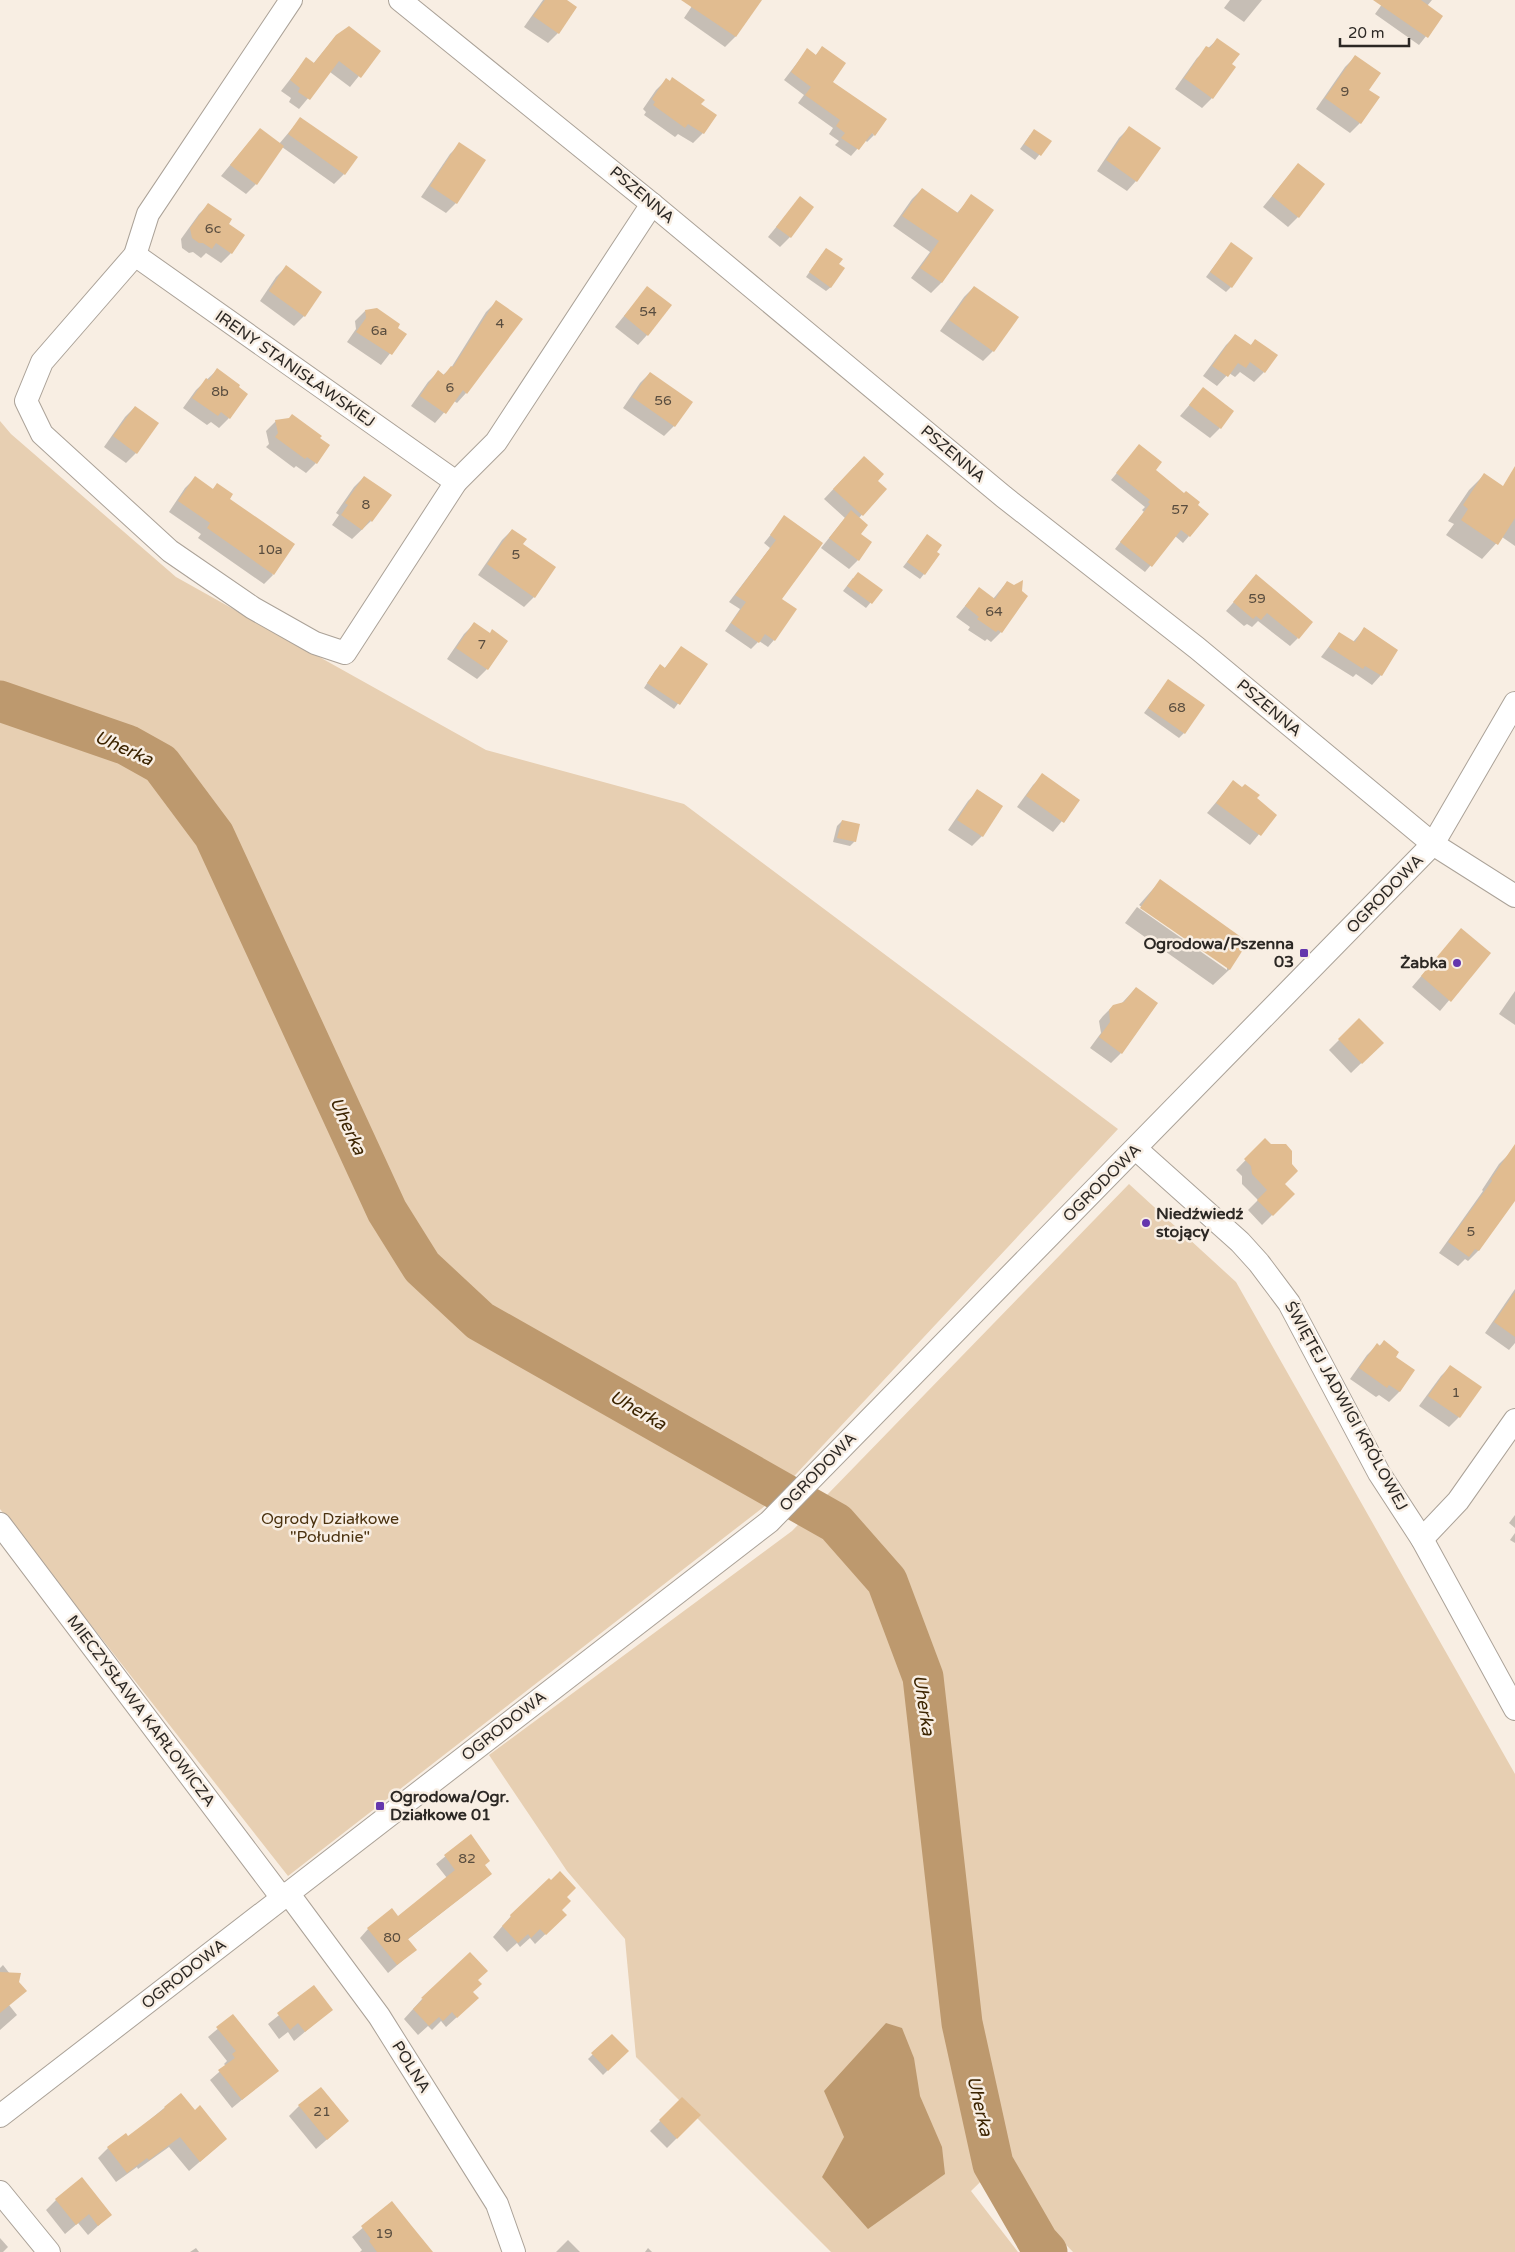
<svg xmlns="http://www.w3.org/2000/svg" width="1515" height="2252" font-family="'Varela Round',sans-serif">
<rect width="100%" height="100%" fill="#f8eee3"/>
<g fill="#e7cfb2">
<path d="M0,421L11,434L176,577L486,750L684,804L1118,1129L770,1502L288,1876L0,1509Z"/>
<path d="M1129,1184L1236,1282L1515,1774V2252H1073L1048,2226L1005,2158L971,2191L1018,2252H831L636,2057L625,1939L567,1871L489,1755L792,1531Z"/>
</g>
<path fill="#bd996e" d="M886,2023L902,2028L914,2058L920,2096L942,2147L945,2174L868,2229L822,2177L844,2137L824,2091Z"/>
<g fill="#0003">
<path d="M543,0H565L576,8L558,33L548,43L524,27Z"/>
<path d="M696,0H747L756,6L735,37L725,47L684,18Z"/>
<path d="M1230,0H1262L1244,22L1224,8Z"/>
<path d="M1385,0H1432L1427,6L1442,16L1419,45L1375,14Z"/>
<path d="M336,36L379,51L350,87L330,72L299,109L289,102L291,98L281,91L306,59L313,64Z"/>
<path d="M1217,40L1230,65L1234,67L1212,98L1202,108L1175,89L1197,58Z"/>
<path d="M822,48L831,82L874,135L867,142L865,140L851,156L835,145L839,141L829,134L833,128L798,103L804,95L784,80L807,50L815,56Z"/>
<path d="M1355,57L1368,91L1360,123L1350,133L1316,109L1345,67Z"/>
<path d="M672,79L699,104L703,133L693,143L678,134L675,137L644,115L646,112L643,109L656,90L666,80L669,82Z"/>
<path d="M301,118L344,174L334,184L282,147L256,184L246,194L221,176L260,129L279,144Z"/>
<path d="M1129,128L1136,181L1127,191L1097,171L1119,138Z"/>
<path d="M1030,135L1050,141L1035,160L1020,149Z"/>
<path d="M460,144L456,203L446,213L421,197L450,154Z"/>
<path d="M1298,164V217L1288,227L1263,207Z"/>
<path d="M922,189L957,213L972,196L992,210L941,283L931,293L911,278L930,252L893,226L912,199Z"/>
<path d="M800,198L790,237L780,247L768,237Z"/>
<path d="M209,204L227,224L231,253L221,263L206,253L201,258L193,252L189,253L182,248L181,239L199,214Z"/>
<path d="M1227,249L1231,287L1226,292L1206,277Z"/>
<path d="M822,254L831,287L826,291L806,277Z"/>
<path d="M286,267L304,316L294,326L260,301L276,277Z"/>
<path d="M974,287L993,351L983,361L940,331L964,297Z"/>
<path d="M647,288V335L638,345L615,327Z"/>
<path d="M496,302L466,393L457,403L454,401L435,423L411,406L428,382L438,372L443,375L451,368L486,312Z"/>
<path d="M365,311L405,334L381,365L347,342L356,329L355,321Z"/>
<path d="M1236,335L1250,346L1256,340L1264,372L1254,382L1240,372L1235,377L1229,373L1217,386L1203,376L1226,345Z"/>
<path d="M217,370L229,418L219,428L211,422L207,425L183,408L196,390Z"/>
<path d="M650,373L691,402L674,426L664,436L623,408L640,383Z"/>
<path d="M1203,389L1220,428L1210,438L1180,416Z"/>
<path d="M135,407L136,453L126,463L104,447L125,417Z"/>
<path d="M276,421L316,463L306,473L296,466L294,468L266,447L269,444L266,431Z"/>
<path d="M1139,446L1189,536L1183,543L1175,536L1145,572L1115,549L1144,512L1142,510L1145,507L1111,480Z"/>
<path d="M854,467L885,489L859,518L858,560L849,569L821,548L845,518L824,499Z"/>
<path d="M1484,475L1515,495V546L1502,537L1482,559L1446,535L1454,524L1448,521L1469,490Z"/>
<path d="M364,477L371,521L352,539L332,525L339,515L336,513L354,487Z"/>
<path d="M195,478L212,490L217,485L228,499L273,575L264,584L198,538L201,534L169,512L185,488Z"/>
<path d="M785,517L780,599L774,640L768,647L759,641L751,649L725,631L740,609L729,602L770,548L764,543Z"/>
<path d="M512,530L521,545L534,597L524,607L478,575L502,540Z"/>
<path d="M927,536L924,574L920,579L903,567Z"/>
<path d="M1256,576L1298,638L1290,646L1258,621L1252,627L1247,624L1244,626L1226,611Z"/>
<path d="M853,578L881,590L866,608L843,591Z"/>
<path d="M1007,582L1001,632L991,642L987,639L985,641L968,630L970,627L956,617L979,589L993,599Z"/>
<path d="M474,624L489,634L507,641L487,669L477,679L447,659L464,634Z"/>
<path d="M1365,628L1396,651L1381,675L1372,685L1356,674L1353,677L1321,657L1339,633L1353,642Z"/>
<path d="M681,648L706,665L674,709L644,688L655,671L660,666L664,669Z"/>
<path d="M1168,681L1184,733L1179,738L1144,713Z"/>
<path d="M1043,775L1079,800L1053,832L1017,807L1033,785Z"/>
<path d="M1233,782L1275,815L1250,845L1207,813Z"/>
<path d="M978,791L982,836L972,846L948,830L968,801Z"/>
<path d="M842,821L855,841L850,846L833,842L837,826Z"/>
<path d="M1160,881L1247,942L1229,970L1213,985L1125,923L1137,907L1227,970V967L1139,905Z"/>
<path d="M1452,940L1489,953L1440,1011L1412,987Z"/>
<path d="M1136,988L1121,1053L1111,1063L1090,1048L1101,1033L1099,1021L1103,1016L1113,1006L1121,1004Z"/>
<path d="M1515,991V1025L1499,1014Z"/>
<path d="M1359,1020L1382,1043L1351,1073L1329,1050Z"/>
<path d="M1265,1140L1271,1145L1283,1184L1293,1194L1262,1225L1248,1210L1258,1200L1242,1184V1176L1236,1170Z"/>
<path d="M1515,1152V1196L1478,1251L1468,1261L1465,1259L1458,1266L1439,1253L1483,1191L1482,1190L1499,1164L1509,1154Z"/>
<path d="M1515,1289V1343L1509,1350L1485,1333Z"/>
<path d="M1384,1342L1394,1357L1413,1370L1399,1392L1389,1402L1379,1395L1376,1397L1350,1379L1367,1355L1377,1345L1379,1346Z"/>
<path d="M1451,1366L1459,1417L1449,1427L1419,1406L1441,1376Z"/>
<path d="M1515,1515V1528L1509,1523Z"/>
<path d="M1515,1533V1543L1510,1540Z"/>
<path d="M470,1836L484,1866L491,1874L407,1940L415,1950L388,1973L360,1938L368,1929L398,1917L447,1878L436,1864Z"/>
<path d="M565,1897L555,1925L535,1944L530,1938L520,1947L517,1943L507,1952L493,1937L511,1916Z"/>
<path d="M470,1954L477,1980L467,2008L446,2027L441,2021L432,2030L428,2026L418,2035L404,2019L422,1999Z"/>
<path d="M3,1965L10,1974L9,2005L17,2015L0,2030V1968Z"/>
<path d="M314,1987L331,2010L294,2041L288,2032L279,2039L268,2024Z"/>
<path d="M233,2016L277,2071L232,2108L210,2080L226,2066L224,2064L227,2061L208,2037Z"/>
<path d="M612,2036L627,2051L603,2075L588,2059Z"/>
<path d="M181,2094L194,2111L226,2139L189,2171L169,2147L138,2169L137,2167L116,2182L98,2158L108,2148L128,2138Z"/>
<path d="M682,2099L700,2115L667,2148L650,2131Z"/>
<path d="M299,2106L348,2121L316,2149L289,2116Z"/>
<path d="M56,2200L111,2214L88,2235L78,2223L65,2234L46,2210Z"/>
<path d="M392,2203L426,2252H360L362,2250L352,2237Z"/>
<path d="M0,2238L8,2247L3,2252H0Z"/>
<path d="M568,2240L580,2252H556Z"/>
<path d="M196,2248L199,2252H190Z"/>
<path d="M648,2248L652,2252H645Z"/>
</g>
<g fill="none" stroke-linecap="round" stroke-linejoin="round">
<path stroke="#bd996e" stroke-width="41" d="M0,701L127,745L161,764L214,835L387,1211L422,1267L480,1321L836,1523L887,1581L923,1677L962,2023L993,2164L1038,2242L1047,2252"/>
</g>
<g fill="#e1bc90">
<path d="M545,0H567L577,7L559,34L533,16Z"/>
<path d="M681,0H762L736,37Z"/>
<path d="M1373,0H1421L1443,16L1428,38Z"/>
<path d="M349,26L381,51L361,78L339,61L310,100L298,92L300,88L290,80L306,57L314,63L336,35Z"/>
<path d="M1217,38L1240,54L1232,64L1236,67L1213,99L1184,78L1206,46L1210,48Z"/>
<path d="M822,46L846,63L833,82L887,119L875,136L872,133L859,150L841,138L845,133L836,126L840,120L805,95L811,87L791,72L807,48L816,55Z"/>
<path d="M1355,55L1381,73L1369,90L1380,97L1361,124L1325,98Z"/>
<path d="M672,77L705,100L701,104L717,115L704,134L688,124L685,128L653,105L655,102L652,99L666,78L670,81Z"/>
<path d="M300,117L358,157L345,175L288,134Z"/>
<path d="M1129,126L1161,148L1137,182L1106,160Z"/>
<path d="M260,128L284,146L257,185L230,165Z"/>
<path d="M1034,129L1052,141L1041,156L1024,144Z"/>
<path d="M459,142L486,160L457,204L430,186Z"/>
<path d="M1298,163L1325,184L1299,218L1272,196Z"/>
<path d="M922,188L958,213L971,194L994,210L942,283L920,268L939,241L902,216Z"/>
<path d="M800,196L814,207L791,238L776,227Z"/>
<path d="M208,203L232,219L229,224L245,235L232,254L216,243L212,249L203,243H199L192,238L190,228Z"/>
<path d="M1231,242L1253,258L1232,288L1210,272Z"/>
<path d="M826,248L843,259L839,264L845,268L831,288L809,272Z"/>
<path d="M286,265L322,292L305,317L269,291Z"/>
<path d="M647,286L672,305L648,336L624,316Z"/>
<path d="M974,286L1019,317L994,352L949,320Z"/>
<path d="M496,300L523,319L467,394L463,390L446,414L420,396L438,370L444,375L451,366L453,367Z"/>
<path d="M377,308L400,324L398,328L407,334L392,355L356,332L366,318L365,310Z"/>
<path d="M1235,334L1251,345L1255,339L1278,355L1265,373L1250,362L1246,368L1238,363L1228,377L1212,366Z"/>
<path d="M217,368L240,385L239,387L248,394L230,419L221,412L218,416L192,398L206,378L209,380Z"/>
<path d="M650,372L693,402L675,427L632,397Z"/>
<path d="M1203,387L1234,411L1221,429L1189,405Z"/>
<path d="M135,406L159,423L137,454L113,436Z"/>
<path d="M292,414L322,436L320,438L330,445L317,464L307,457L305,459L275,437L278,433L275,420L289,418Z"/>
<path d="M1139,444L1162,462L1156,470L1184,493L1186,491L1200,502L1198,505L1209,514L1190,537L1181,530L1152,567L1120,542L1150,504L1148,502L1150,500L1116,473Z"/>
<path d="M864,456L884,474L878,481L887,489L863,516L833,489Z"/>
<path d="M1515,466V518L1498,545L1461,520L1468,509L1463,505L1484,473L1503,486Z"/>
<path d="M195,476L213,489L217,483L233,494L230,499L295,544L274,575L207,528L210,523L178,501Z"/>
<path d="M364,476L392,495L372,522L370,520L362,530L341,515L348,505L345,503Z"/>
<path d="M851,510L868,525L861,534L872,542L859,561L829,538Z"/>
<path d="M784,515L823,543L782,599L797,609L775,641L765,634L759,643L731,623L746,602L735,595L776,540L770,535Z"/>
<path d="M512,529L527,539L523,544L556,567L535,598L487,564Z"/>
<path d="M927,534L942,545L937,552L940,554L925,575L907,562Z"/>
<path d="M858,572L883,590L872,604L847,586Z"/>
<path d="M1256,574L1313,622L1299,639L1267,613L1261,620L1256,616L1253,619L1233,602Z"/>
<path d="M1023,580L1022,591L1028,596L1002,633L998,630L996,632L977,619L979,617L965,606L979,587L995,599L1007,581L1014,585Z"/>
<path d="M474,622L490,633L492,629L508,641L488,670L456,648Z"/>
<path d="M1364,627L1398,650L1382,676L1365,666L1363,669L1329,647L1339,632L1355,642Z"/>
<path d="M681,646L708,664L680,705L647,683L660,664L665,668Z"/>
<path d="M1168,679L1205,705L1185,734L1148,708Z"/>
<path d="M1042,773L1080,800L1064,823L1026,796Z"/>
<path d="M1233,780L1242,787L1245,784L1260,795L1257,798L1277,815L1261,836L1216,803Z"/>
<path d="M977,789L1003,806L983,837L957,820Z"/>
<path d="M842,820L860,824L856,842L837,838Z"/>
<path d="M1160,879L1248,942L1230,970L1140,908Z"/>
<path d="M1461,928L1491,953L1451,1002L1421,976Z"/>
<path d="M1136,987L1158,1003L1122,1054L1099,1037L1110,1022L1109,1010L1113,1005L1124,1002Z"/>
<path d="M1359,1018L1384,1043L1362,1064L1338,1039Z"/>
<path d="M1265,1138L1271,1144H1286L1292,1151V1164L1298,1171L1285,1184L1295,1194L1273,1216L1257,1200L1267,1190L1252,1174L1251,1166L1244,1159Z"/>
<path d="M1515,1144V1201L1479,1251L1475,1249L1469,1257L1448,1242L1492,1181L1491,1179Z"/>
<path d="M1515,1292V1337L1494,1322Z"/>
<path d="M1384,1340L1399,1352L1396,1357L1415,1370L1400,1392L1389,1385L1387,1388L1359,1368L1377,1343L1380,1346Z"/>
<path d="M1450,1365L1482,1387L1460,1418L1428,1396Z"/>
<path d="M471,1834L490,1861L485,1865L492,1874L408,1939L417,1950L397,1965L367,1928L392,1908L398,1916L455,1870L444,1855Z"/>
<path d="M560,1871L576,1888L567,1897L571,1901L562,1910L567,1915L546,1935L540,1929L531,1938L528,1934L518,1943L502,1926L511,1917L510,1915L549,1878L551,1880Z"/>
<path d="M470,1952L488,1971L478,1980L482,1984L473,1992L479,1998L457,2018L452,2012L443,2021L439,2017L429,2026L413,2009L423,1999L421,1998Z"/>
<path d="M0,1972L21,1973L19,1982L27,1991L0,2013Z"/>
<path d="M314,1985L333,2010L305,2032L298,2023L290,2030L277,2013Z"/>
<path d="M233,2014L279,2071L242,2100L218,2070L235,2058L232,2054L236,2051L216,2027Z"/>
<path d="M612,2034L629,2051L608,2071L591,2053Z"/>
<path d="M321,2087L349,2121L327,2140L298,2105Z"/>
<path d="M181,2093L195,2110L200,2105L227,2139L200,2162L180,2137L149,2160L147,2158L127,2173L107,2147L126,2133L128,2136L165,2108L164,2107Z"/>
<path d="M682,2097L701,2115L677,2139L659,2120Z"/>
<path d="M82,2177L112,2215L98,2226L89,2214L76,2225L55,2199Z"/>
<path d="M392,2201L411,2225L433,2252H377L369,2241L371,2239L361,2226Z"/>
</g>
<g fill="none" stroke-linecap="round" stroke-linejoin="round">
<defs>
<g id="minor">
<path d="M291,0L148,214L135,255L42,362L26,401L42,434L170,551L253,608L315,643L345,653L456,482L496,442L652,204"/>
<path d="M400,0L652,204L1004,497L1197,648L1433,844L1515,896"/>
<path d="M135,255L456,482"/>
<path d="M1136,1149L1240,1242L1259,1263L1289,1303L1379,1473L1422,1539L1515,1709"/>
<path d="M0,1524L282,1898"/>
<path d="M1422,1539L1458,1501L1515,1420"/>
<path d="M288,1893L379,2016L497,2204L514,2252"/>
<path d="M0,2116L769,1522L1433,844L1515,703"/>
<path d="M0,2192L49,2252"/>
</g>
</defs>
<use href="#minor" stroke="#aba298" stroke-width="24"/>
<use href="#minor" stroke="#fff" stroke-width="22"/>
</g>
<g fill="#6436ad" stroke="#f8eee3" stroke-width="2">
<rect x="1299" y="948" width="10" height="10" rx="2.5"/>
<circle cx="1457" cy="963" r="5"/>
<circle cx="1146" cy="1223" r="5"/>
<rect x="375" y="1801" width="10" height="10" rx="2.5"/>
</g>
<g text-anchor="middle" dominant-baseline="central" stroke-width="5" stroke-linejoin="round" paint-order="stroke">
<g font-size="14" fill="#594d3f">
<text x="1345" y="91">9</text>
<text x="213" y="228">6c</text>
<text x="648" y="311">54</text>
<text x="500" y="323">4</text>
<text x="379" y="330">6a</text>
<text x="450" y="387">6</text>
<text x="220" y="391">8b</text>
<text x="663" y="400">56</text>
<text x="366" y="504">8</text>
<text x="1180" y="509">57</text>
<text x="270" y="549">10a</text>
<text x="516" y="554">5</text>
<text x="1257" y="598">59</text>
<text x="994" y="611">64</text>
<text x="482" y="644">7</text>
<text x="1177" y="707">68</text>
<text x="1471" y="1231">5</text>
<text x="1456" y="1392">1</text>
<text x="467" y="1858">82</text>
<text x="392" y="1937">80</text>
<text x="322" y="2111">21</text>
<text x="384" y="2233">19</text>
</g>
<g font-size="16" fill="#2c2824" stroke="#f8eee3">
<text transform="translate(642 195) rotate(40)">PSZENNA</text>
<text transform="translate(295 369) rotate(35)">IRENY STANISŁAWSKIEJ</text>
<text transform="translate(953 454) rotate(40)">PSZENNA</text>
<text transform="translate(1269 708) rotate(40)">PSZENNA</text>
<text transform="translate(1385 894) rotate(-46)">OGRODOWA</text>
<text transform="translate(1102 1183) rotate(-45)">OGRODOWA</text>
<text transform="translate(1346 1406) rotate(61)">ŚWIĘTEJ JADWIGI KRÓLOWEJ</text>
<text transform="translate(818 1472) rotate(-46)">OGRODOWA</text>
<text transform="translate(141 1711) rotate(53)">MIECZYSŁAWA KARŁOWICZA</text>
<text transform="translate(504 1726) rotate(-38)">OGRODOWA</text>
<text transform="translate(184 1974) rotate(-38)">OGRODOWA</text>
<text transform="translate(411 2067) rotate(58)">POLNA</text>
</g>
<g font-size="16" font-weight="bold" fill="#2c2824" stroke="#f8eee3" text-anchor="end">
<text x="1294" y="944">Ogrodowa/Pszenna<tspan x="1294" dy="18">03</tspan></text>
<text x="1447" y="963">Żabka</text>
<text x="1156" y="1214" text-anchor="start">Niedźwiedź<tspan x="1156" dy="18">stojący</tspan></text>
<text x="390" y="1797" text-anchor="start">Ogrodowa/Ogr.<tspan x="390" dy="18">Działkowe 01</tspan></text>
</g>
<g font-size="16" fill="#4b320f" stroke="#f8eee3">
<text x="330" y="1519">Ogrody Działkowe<tspan x="330" dy="18">"Południe"</tspan></text>
</g>
<g font-size="18" font-style="italic" fill="#3c2400" stroke="#f8eee3">
<text transform="translate(124 748) rotate(24)">Uherka</text>
<text transform="translate(348 1126) rotate(65)">Uherka</text>
<text transform="translate(638 1410) rotate(30)">Uherka</text>
<text transform="translate(924 1705) rotate(81)">Uherka</text>
<text transform="translate(980 2106) rotate(77)">Uherka</text>
</g>
</g>
<path d="M1340 38v8h69v-8" fill="none" stroke="#2c2824" stroke-width="2.5"/>
<text x="1348" y="38" font-size="15" fill="#2c2824" stroke="#f8eee3" stroke-width="4" paint-order="stroke">20 m</text>
</svg>
